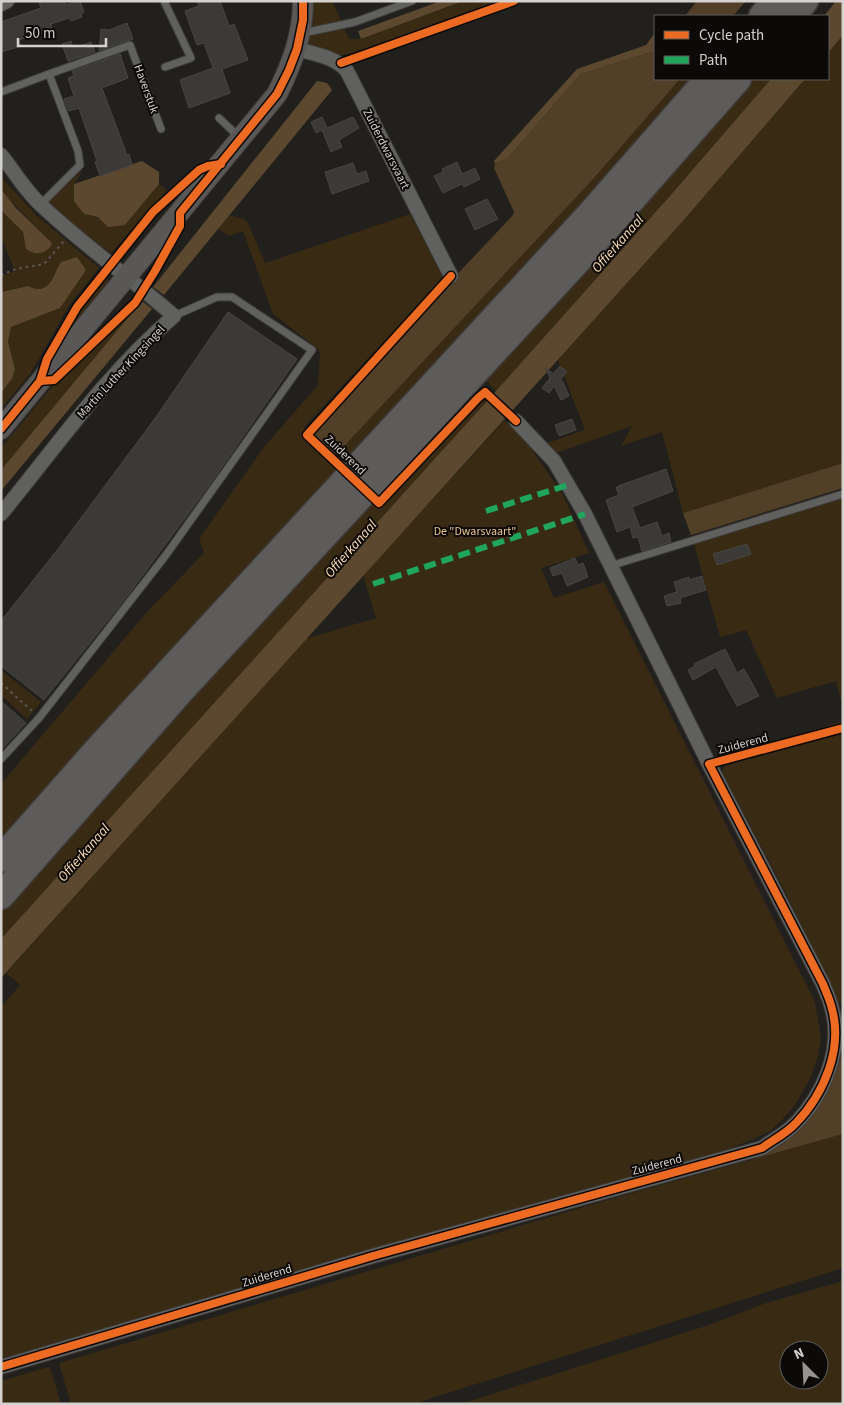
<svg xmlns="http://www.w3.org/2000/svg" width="844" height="1405" font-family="'Source Sans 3',sans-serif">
<rect width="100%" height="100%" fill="#22201d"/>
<g fill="#392a13" fill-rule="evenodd">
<path d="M311,1H332L349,39H361L463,1H502L356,54L340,55L304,43Z"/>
<path d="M843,35V463L683,513L662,432L621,446L632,426L554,454L544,444L585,430L558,360L682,222L805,79H828V53Z"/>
<path d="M680,79H695L1,841V784L147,612L204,553L199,539L264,447L318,385L320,353L317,348L273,314L243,231L229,236L218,229L229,215L244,219L248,223L265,263L410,214L443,278L304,427L333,457L595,177Z"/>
<path d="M752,79H771L669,197L496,391L483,377L705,135Z"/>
<path d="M83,170L74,184L84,214L125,225L159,184L167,190L111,253L86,235L47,202Z"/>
<path d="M1,177L37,216L99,268L70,304L30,374L1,409V393L12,379L15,369L8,342L11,327L60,308L55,271C50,286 44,294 28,286L1,292V276L15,271L1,236V210L21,229L23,233L24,242H51L7,197L1,189Z"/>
<path d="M104,277L113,284L50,357L80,310Z"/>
<path d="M140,299L142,301L136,310L1,470V448L51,388Z"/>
<path d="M482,400L486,402L76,858L1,939V908L371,498L376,501L385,499L477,401Z"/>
<path d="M505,420L529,446L562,493L589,553L541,568L554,598L604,582L815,1002L821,1038L818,1056L811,1077L795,1105L782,1120L770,1131L753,1139L724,1151L453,1229L1,1363V1007L20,985L6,973L305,639L376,618L363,575Z"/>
<path d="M843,498V708L836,681L777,698L746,630L720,637L694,544Z"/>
<path d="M1,670L41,702L27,719L1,695Z"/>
<path d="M843,721V1002L837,1003L833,990L789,899L722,772L725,766L801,741L800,734Z"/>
<path d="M843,1134V1268L413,1404H71L59,1363L604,1201Z"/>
<path d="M843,1281V1404H461L712,1324L766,1303ZM789,1350H819V1380H789Z"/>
<path d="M48,1367L51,1370L61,1404H1V1381Z"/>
</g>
<g fill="#523f27">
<path d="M697,1H746L733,16H685Z"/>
<path d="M655,51V79H680L595,177L333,458L309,432L513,215L514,212L494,168L495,164L508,158L581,74Z"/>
<path d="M843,463V488L691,535L683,513Z"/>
<path d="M841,1055L843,1062V1134L754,1159L774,1149L795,1133L835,1072Z"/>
</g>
<g fill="#5b482e">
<path d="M441,1H463L361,39L358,31Z"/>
<path d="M836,1H843V35L828,53V16H824Z"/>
<path d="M655,33V51L581,74L508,158L495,164L494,161L577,69L646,45Z"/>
<path d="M771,79H805L682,222L1,978V939L496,391L669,197Z"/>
<path d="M317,81L327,83L332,90L164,295L153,287Z"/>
<path d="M142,161L159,172V184L125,225L108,227L98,217L84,214L74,201V184Z"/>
<path d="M1,189L16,208L51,242L52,244C47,254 35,256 26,249L23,232L1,210Z"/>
<path d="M77,257L86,270L60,308L11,327L8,342L15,369L12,379L1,393V292L28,286C50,297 52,276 61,262Z"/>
<path d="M142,301L152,309L1,491V470Z"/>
</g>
<g fill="#3c3a37" stroke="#484643">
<path d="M45,1H64L65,5L80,1L84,12L81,14L82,17L71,21L69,18L51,24L52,29L19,40L21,46L1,52V22L41,8L39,3Z"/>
<path d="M197,1H220L229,26L234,24L248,60L222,69L230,93L189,108L180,80L213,68L204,43L197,45L185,11L199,6Z"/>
<path d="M127,23L133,39L99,51L101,29L109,30Z"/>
<path d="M71,41L73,48L91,42L95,52L68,61L62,44Z"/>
<path d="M120,54L128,78L102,88L127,155L129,154L132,165L100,176L95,162L97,161L79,108L69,111L64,99L74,96L68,78L74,76L72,71Z"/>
<path d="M322,117L327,128L353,117L359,128L339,140L342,147L331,152L322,130L316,133L311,122Z"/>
<path d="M457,162L462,174L475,168L480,179L464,187L462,184L443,193L434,176L443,172L442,169Z"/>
<path d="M353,163L357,174L366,171L369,181L332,194L325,172Z"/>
<path d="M487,199L498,219L475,230L465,209Z"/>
<path d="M228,312L297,359L208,487L125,599L44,700L1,666V621L58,549L156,417Z"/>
<path d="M560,366L567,372L560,380L563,382L569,396L561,400L554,386L549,393L542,388L550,378L545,367L553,374Z"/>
<path d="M572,419L576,430L559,436L555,425Z"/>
<path d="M666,469L673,491L632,507L640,528L657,522L662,536L669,533L671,542L642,551L638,537L633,538L630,527L617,532L606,500L619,495L616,488L618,486Z"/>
<path d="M747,544L751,554L717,565L713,554Z"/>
<path d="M575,558L578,565L583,563L588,577L567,586L562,573L553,576L550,568Z"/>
<path d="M702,576L706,590L680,598L681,603L667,606L664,596L677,592L674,582L689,577V580Z"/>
<path d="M725,649L737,673L744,669L759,696L737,706L716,667L693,680L688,670L695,666L694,664Z"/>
<path d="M1,701L26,723L1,750Z"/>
</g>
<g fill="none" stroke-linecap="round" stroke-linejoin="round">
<defs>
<g id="lane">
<path d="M164,1L191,58L165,67"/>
<path d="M303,33L355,22L412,1"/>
<path d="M49,74L130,45L161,129"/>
<path d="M1,92L49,74L78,151L80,165L40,205"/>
<path d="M219,118L239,137"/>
<path d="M610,566L843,494"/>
<path d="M1,759L39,718L166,555L312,350L232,297H217L174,316"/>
</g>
<g id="street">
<path d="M1,4L7,1"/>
<path d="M297,49C314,54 336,57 347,71L451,276"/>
<path d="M1,155C14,171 26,192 42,206C83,245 131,278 174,316C107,373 57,446 1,514"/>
<path d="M1,1367L373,1256L762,1148C773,1140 787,1133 796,1123C824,1094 843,1049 832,1009C830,1000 826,992 823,984L709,764L585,514L554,461L516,421"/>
</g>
<path id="secondary" d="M1,429L277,94C292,64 303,35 303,1"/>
<g id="highway">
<path d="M762,16L775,1"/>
<path d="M792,16L805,1"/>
<path d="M1,859L96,751L590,214L708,79"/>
<path d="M1,896L180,692L585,253L738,79"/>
</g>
</defs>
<use href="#lane" stroke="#3e3c3a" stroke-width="9"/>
<use href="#street" stroke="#3e3c3a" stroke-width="16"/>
<use href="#secondary" stroke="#3e3c3a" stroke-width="22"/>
<use href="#highway" stroke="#3e3c3a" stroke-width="29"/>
<g stroke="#5a5957" stroke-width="2" stroke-dasharray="2.5 4" stroke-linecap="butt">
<path d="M1,275L16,269L44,264L64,241"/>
<path d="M1,683L33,712"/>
</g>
<use href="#lane" stroke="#60605e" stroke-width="7"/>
<use href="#street" stroke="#60605e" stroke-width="14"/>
<use href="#secondary" stroke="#595856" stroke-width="20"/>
<use href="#highway" stroke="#5e5c5a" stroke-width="26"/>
<g stroke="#20a55d" stroke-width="6" stroke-dasharray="12 6" stroke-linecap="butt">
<path d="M486,511L568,485"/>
<path d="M373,584L585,514"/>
</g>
<defs>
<g id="cycleway">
<path d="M341,63L514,1"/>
<path d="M451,276L307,435L379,503L478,398L485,392L516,421"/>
<path d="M40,381L54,380L135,303L155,271L180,226V213L277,94L289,70L297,49L303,20V1"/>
<path d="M1,429L40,381L47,359L77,307L153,212L199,170L208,166L221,164"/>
<path d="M1,1367L373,1256L762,1148C773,1140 787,1133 796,1123C824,1094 843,1049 832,1009C830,1000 826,992 823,984L709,764L843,728"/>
</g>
</defs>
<use href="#cycleway" stroke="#0c0a08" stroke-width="11"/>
<use href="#cycleway" stroke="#ed6a23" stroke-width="8"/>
</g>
<g text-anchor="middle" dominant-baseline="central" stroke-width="4" stroke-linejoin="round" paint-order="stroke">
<g font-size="12" fill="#d5d1ce" stroke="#0c0a08">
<text transform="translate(146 89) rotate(70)">Haverstuk</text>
<text transform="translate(386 149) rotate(63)">Zuiderdwarsvaart</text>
<text transform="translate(121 372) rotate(-47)">Martin Luther Kingsingel</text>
<text transform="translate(345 455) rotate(44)">Zuiderend</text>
<text transform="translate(743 744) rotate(-15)">Zuiderend</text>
<text transform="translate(657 1165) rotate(-15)">Zuiderend</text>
<text transform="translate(267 1276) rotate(-17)">Zuiderend</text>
</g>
<g font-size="12" fill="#eac390" stroke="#0c0a08">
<text x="475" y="531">De "Dwarsvaart"</text>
</g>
<g font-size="14" font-style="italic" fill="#fddcb4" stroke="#0c0a08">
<text transform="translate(618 244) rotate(-49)">Offierkanaal</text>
<text transform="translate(351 549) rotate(-49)">Offierkanaal</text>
<text transform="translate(84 853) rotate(-49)">Offierkanaal</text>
</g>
</g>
<rect width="844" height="1405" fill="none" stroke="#d5d1ce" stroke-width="5"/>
<rect x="654" y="15" width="175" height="65" fill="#0c0a08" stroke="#5c5a57"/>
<rect x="664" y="31" width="25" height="8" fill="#ed6a23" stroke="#5c5a57"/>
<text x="699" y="40" font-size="15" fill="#d5d1ce">Cycle path</text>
<rect x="664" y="56" width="25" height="8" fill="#20a55d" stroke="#5c5a57"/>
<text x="699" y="65" font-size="15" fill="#d5d1ce">Path</text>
<g transform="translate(804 1365) rotate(336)"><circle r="24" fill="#0c0a08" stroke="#5c5a57"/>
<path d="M0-4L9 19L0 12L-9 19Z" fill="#969390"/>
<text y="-8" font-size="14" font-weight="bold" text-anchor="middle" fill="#d5d1ce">N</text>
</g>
<path d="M18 38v8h88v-8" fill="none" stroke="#d5d1ce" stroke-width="2.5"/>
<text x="25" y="38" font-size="15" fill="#d5d1ce" stroke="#0c0a08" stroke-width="4" paint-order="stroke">50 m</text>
</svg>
